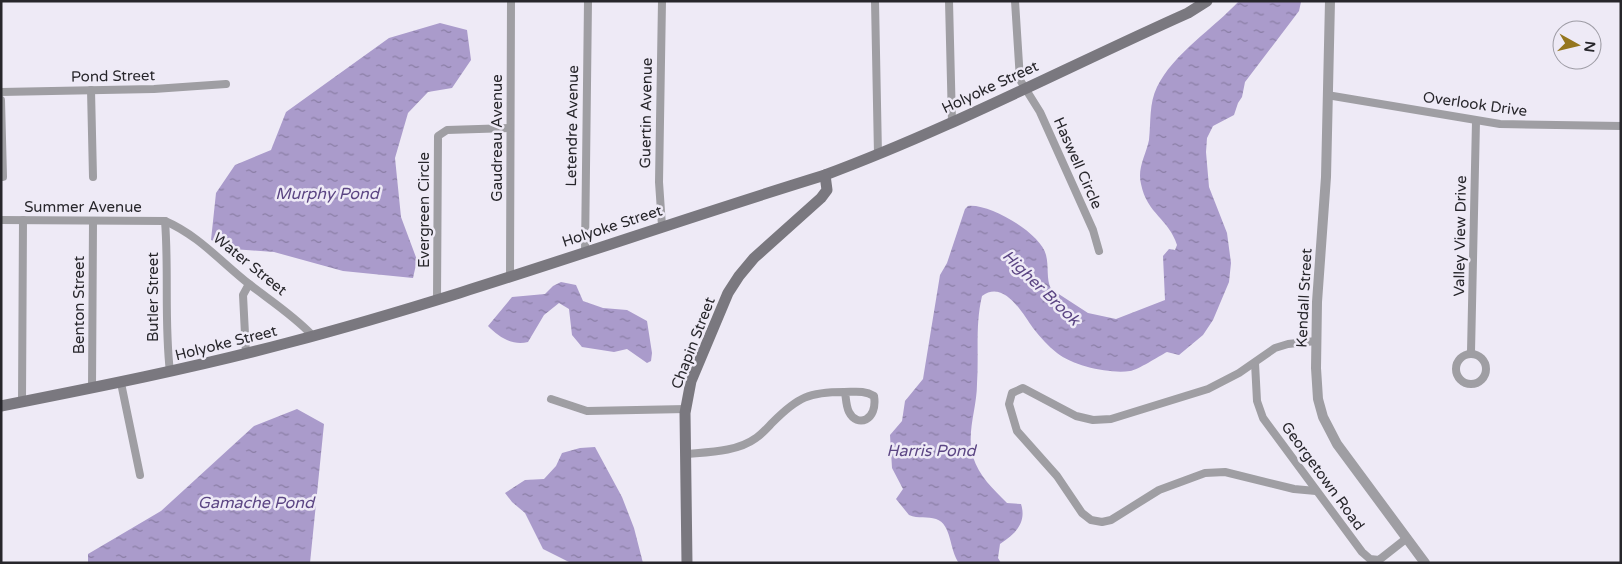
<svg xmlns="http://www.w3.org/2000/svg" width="1622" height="564" font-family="'Varela Round',sans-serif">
<defs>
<pattern id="water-ripples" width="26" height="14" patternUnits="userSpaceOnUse" patternTransform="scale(1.25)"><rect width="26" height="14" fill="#aa9bcb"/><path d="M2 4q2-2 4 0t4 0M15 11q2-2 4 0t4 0" fill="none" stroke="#8a7ea5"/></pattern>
</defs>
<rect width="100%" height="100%" fill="#eeeaf6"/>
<g fill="url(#water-ripples)">
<path d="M1239,1L1301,2L1299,11L1245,82L1242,97L1238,103L1234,115L1213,126L1207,138L1206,152L1209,187L1227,233L1231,263L1229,282L1213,320L1203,335L1179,355L1167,352C1159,356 1138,370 1130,371C1110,374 1073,366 1057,353C1048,346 1040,337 1033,328C1023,314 1004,279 982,296C975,325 979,354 977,384C977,408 966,433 973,457C979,476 993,489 1007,503L1021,504C1027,523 1015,534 1000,544L998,558L1001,563H959C949,550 952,524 936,519C928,516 918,519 909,515L896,499L903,489L892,468L890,435L902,421L905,401L923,379L940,275L947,263L965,209L968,206C989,203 1041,233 1046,255C1049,266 1046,279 1051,289L1088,313L1116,319L1165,300L1163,256L1169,249L1175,250L1177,245C1169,219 1147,214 1141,184C1137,168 1146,155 1149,140C1151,122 1149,103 1157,87C1173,54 1214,28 1239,1Z"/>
<path d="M440,23L467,30L471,60L452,88L428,92L408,113L395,158L401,217L417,260L413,278L343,271L274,252L233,249L211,240L216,193L235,165L271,150L286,112L389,38Z"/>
<path d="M561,282L576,285L583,301L603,308L627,310L647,321L652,353L651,361L647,363L627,349L614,352L582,347L572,335L569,309L559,303L544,315L528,342C512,346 499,337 488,326L512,297L545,294L553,286Z"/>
<path d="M297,409L324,424L310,563H88V554L161,511L254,426Z"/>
<path d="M595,447L622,497L634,528L643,563H571L543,549L525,513L512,502L505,493L525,480L544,479L556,466L562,453L580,448Z"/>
</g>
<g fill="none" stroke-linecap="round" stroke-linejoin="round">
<g stroke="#9f9ea3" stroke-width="8">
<path d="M662,1L659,182L662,226"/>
<path d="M875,1L878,155"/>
<path d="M949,1L952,122"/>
<path d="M1015,1L1020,80L1040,112L1093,230L1099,251"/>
<path d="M91,90L93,177"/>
<path d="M1,92L154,89L226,84"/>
<path d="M1327,95L1500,124L1621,126"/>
<path d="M1,100L3,177"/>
<path d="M1,220L165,221C198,235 221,262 249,284C271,301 293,315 312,335"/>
<path d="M165,221C169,271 164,322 170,372"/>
<path d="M585,251L588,1"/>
<path d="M510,276L511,1"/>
<path d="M437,299L438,136L447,130L510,128"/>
<path d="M1471,352L1476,121"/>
<circle cx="1471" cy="369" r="15"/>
<path d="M246,354L243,295L249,284"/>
<path d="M1255,363L1257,401L1263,418L1362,552L1370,559L1379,560L1407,538"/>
<path d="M121,383L140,475"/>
<path d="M92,388L93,222"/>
<path d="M551,399L587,411L686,409"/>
<path d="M22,402L23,220"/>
<path d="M686,454C708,452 737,452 756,438C762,434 768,427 773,422C798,397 809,392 844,392C855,392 864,390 874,396C878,421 857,428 849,412C846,406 846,398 845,392"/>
<path d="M1316,491L1294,489L1225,472L1205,473L1159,490L1111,520L1102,522L1091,520L1082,513L1057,476L1017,431L1009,404L1012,393L1023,388L1076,416L1093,420L1111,419L1208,389L1239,373L1275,348L1288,344L1316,341"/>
</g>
<path stroke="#9f9ea3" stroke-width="10" d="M1330,1L1326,177L1317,302L1316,368L1318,399L1323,417L1337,444L1425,563"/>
<g stroke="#7a787f" stroke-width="11">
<path d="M1,406C97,387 193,368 287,343C469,295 646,230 825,175C949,129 1067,67 1188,13L1207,1"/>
<path d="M687,563L685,413L691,381L728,293L739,276L754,258L821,198L827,190L825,175"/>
</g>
</g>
<g text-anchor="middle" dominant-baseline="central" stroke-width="5" stroke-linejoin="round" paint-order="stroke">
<g font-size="15" fill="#27262b" stroke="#eeeaf6">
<text transform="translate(113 76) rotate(-1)">Pond Street</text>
<text transform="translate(990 87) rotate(-25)">Holyoke Street</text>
<text transform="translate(1475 104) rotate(8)">Overlook Drive</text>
<text transform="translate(646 113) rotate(-89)">Guertin Avenue</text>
<text transform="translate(572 126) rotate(-89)">Letendre Avenue</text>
<text transform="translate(497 138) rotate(-90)">Gaudreau Avenue</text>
<text transform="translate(1078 163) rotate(66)">Haswell Circle</text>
<text x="83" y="207">Summer Avenue</text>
<text transform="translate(424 210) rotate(-90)">Evergreen Circle</text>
<text transform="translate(612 226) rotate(-18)">Holyoke Street</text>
<text transform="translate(1460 236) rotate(-89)">Valley View Drive</text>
<text transform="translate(250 264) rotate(39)">Water Street</text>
<text transform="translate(153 297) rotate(-90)">Butler Street</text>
<text transform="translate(1304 298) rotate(-87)">Kendall Street</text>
<text transform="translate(79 305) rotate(-90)">Benton Street</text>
<text transform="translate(226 343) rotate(-14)">Holyoke Street</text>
<text transform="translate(693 343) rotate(-69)">Chapin Street</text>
<text transform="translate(1323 476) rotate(54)">Georgetown Road</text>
</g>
<g font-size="16" font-style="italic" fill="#5b4583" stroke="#eeeaf6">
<text x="327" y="194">Murphy Pond</text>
<text transform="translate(1041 288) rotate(44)">Higher Brook</text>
<text x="931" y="451">Harris Pond</text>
<text x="256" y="503">Gamache Pond</text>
</g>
</g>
<rect width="1622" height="564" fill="none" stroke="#27262b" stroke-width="5"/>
<g transform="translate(1577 45) rotate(98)"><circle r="24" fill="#eeeaf6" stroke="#9e9ca5"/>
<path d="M0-4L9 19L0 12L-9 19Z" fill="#95761e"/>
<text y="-8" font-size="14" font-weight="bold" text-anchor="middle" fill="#27262b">N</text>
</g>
</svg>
